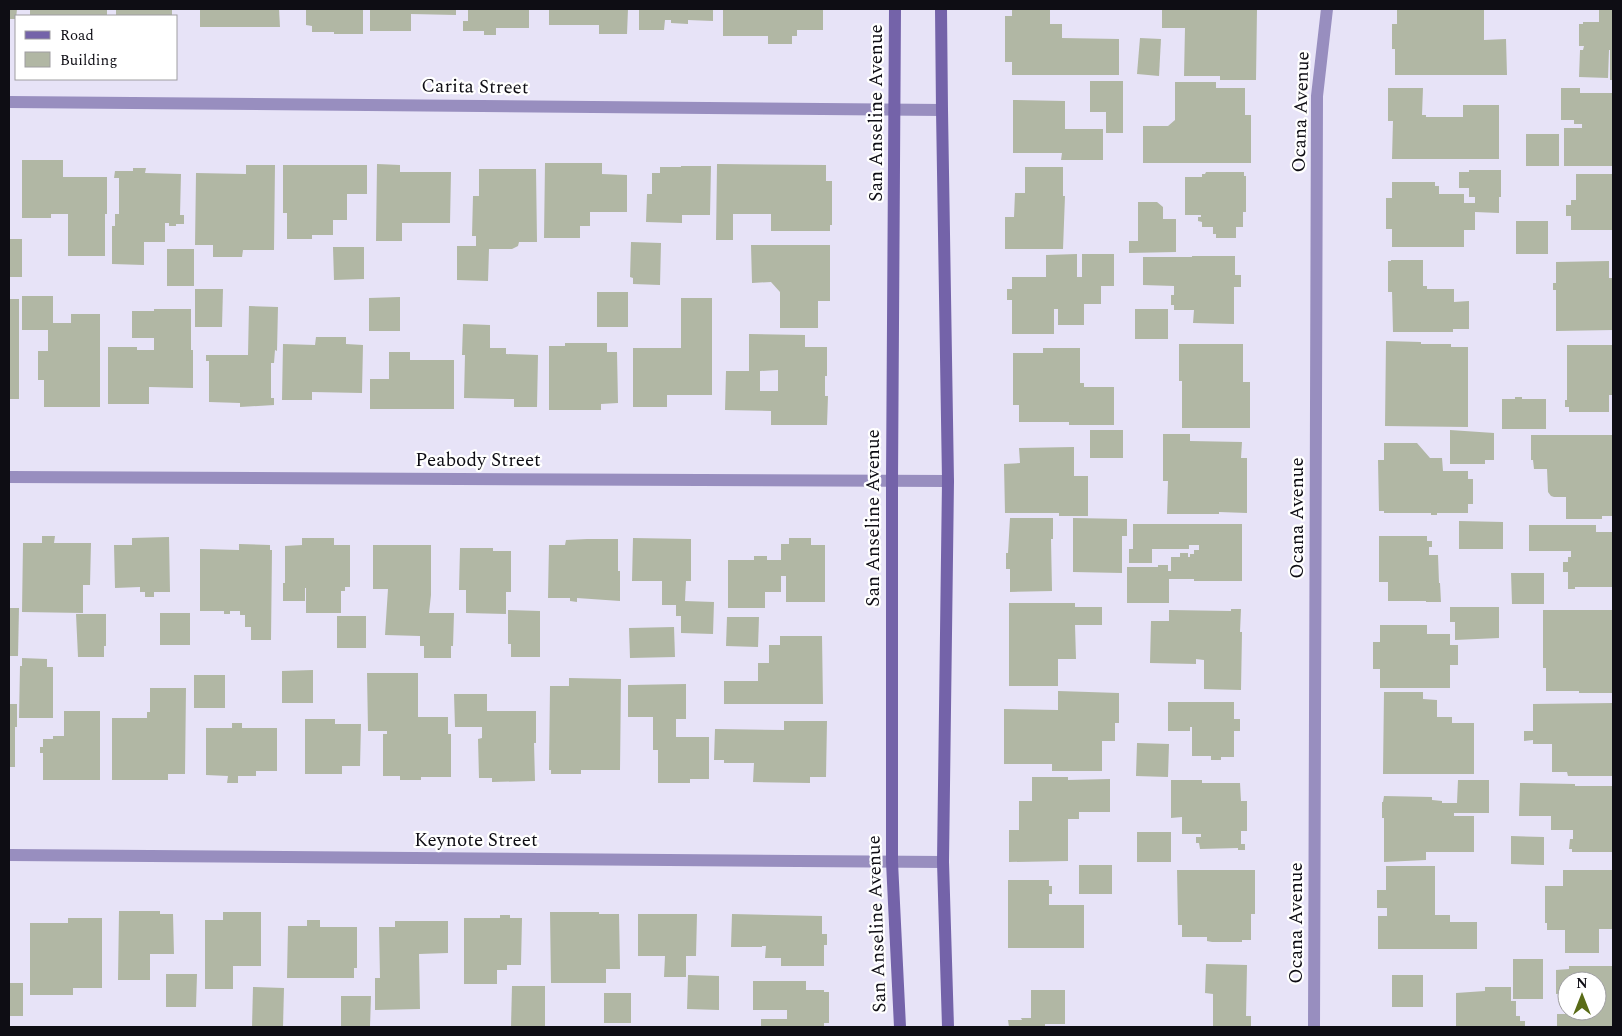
<svg xmlns="http://www.w3.org/2000/svg" width="1622" height="1036" font-family="Spectral,serif">
<rect width="100%" height="100%" fill="#e7e3f7"/>
<g fill="#b1b7a4" fill-rule="evenodd">
<path d="M9,9H17L16,19H9Z"/>
<rect x="30" y="9" width="77" height="7"/>
<rect x="116" y="9" width="56" height="7"/>
<path d="M200,9H279L280,27H200Z"/>
<path d="M306,9H363V34H334V32H312V26L306,25Z"/>
<path d="M370,9H456V15L411,14V31H370Z"/>
<path d="M468,9H529V28H496V35H484V31H463V21H468Z"/>
<path d="M549,9H628L627,34H599V25H549Z"/>
<path d="M639,9H713V21L688,20V24L671,23V20H665L664,30H639Z"/>
<path d="M723,9H823V30H797V36H792V44H768V36H723Z"/>
<path d="M1012,9H1050V24H1062V38L1119,39V75H1012V62H1005V16H1012Z"/>
<path d="M1162,9H1257L1256,80H1220V76H1184L1185,28H1162Z"/>
<path d="M1397,9H1484V40L1506,39L1507,75H1395V49H1392V24H1397Z"/>
<path d="M1599,9H1613V80H1610V50H1609L1608,78L1579,77L1580,50H1583L1584,46H1579V24H1583V22H1599Z"/>
<path d="M1140,38L1161,39L1159,76L1137,74Z"/>
<path d="M1090,81H1123V133H1106V112H1090Z"/>
<path d="M1175,82H1216V88H1245V115H1251V163H1143V126H1168L1175,120Z"/>
<path d="M1388,88H1423L1422,115H1426V117H1463V105H1499V159H1392L1393,121H1388Z"/>
<path d="M1561,88H1580V93H1613V166H1564V128H1582V124H1574V120H1561Z"/>
<path d="M1013,100L1065,101V129H1103V160H1061L1062,153H1013Z"/>
<rect x="1526" y="134" width="33" height="32"/>
<path d="M22,160H63V177H107V214H105V256H68V214H51V218H22Z"/>
<path d="M545,163H602V174L627,175V212H590V226H580V238H544Z"/>
<path d="M377,164L400,165V172H451L450,223H402V241H376Z"/>
<path d="M717,164L826,165V181H832V225H830V231H771V214H733V240H716Z"/>
<path d="M246,165H275L274,250H243L242,257H213V245H195L196,173L246,174Z"/>
<path d="M283,165H367V194H347V220H333V235H312V239H287V213H283Z"/>
<path d="M681,166H711L710,215H682V223L646,222L647,194H652V173H660V167H681Z"/>
<path d="M1025,167H1063V196H1065L1063,249H1005V217H1014L1015,193H1025Z"/>
<path d="M133,168H146L145,173L181,174L180,215H184V224H176V226H169V223H165V242H144V265L112,264V226H115V214H119V178H114L115,171H133Z"/>
<path d="M479,169H536L537,242H519L518,246L512,249H489L488,281L457,280V246H476V236H472L473,196H479Z"/>
<path d="M1469,170H1501V197H1499V213L1475,212V230H1464V247H1392V229H1386V198H1392V182H1435V186H1439V194H1464V203H1475V197H1469V188H1459V172H1469Z"/>
<path d="M1206,172H1244V176H1246V212H1243V227H1236V238H1216V234H1213V227H1202V222L1198,221V217H1201V215H1185V177H1202V174H1205Z"/>
<path d="M1576,174H1613V230H1571V216H1566V205H1571V200H1576Z"/>
<path d="M1138,202H1157L1163,207V219H1176V252L1129,253V241H1138Z"/>
<rect x="1516" y="221" width="32" height="33"/>
<rect x="9" y="239" width="13" height="38"/>
<path d="M631,242L661,243L660,285L633,284V278L630,277Z"/>
<path d="M751,245H830V301H818V328H780V292L771,282L752,283Z"/>
<path d="M333,247H364V279L334,280Z"/>
<rect x="167" y="249" width="27" height="37"/>
<path d="M1077,254V277H1082V254H1114V286H1101V304H1084V325H1058V309H1054V334H1012V300H1007V289H1012V277H1046V255Z"/>
<path d="M1192,256H1235V275H1241V287H1234V324L1193,323L1194,310H1174V305H1171V295H1174V286L1143,285V257H1192Z"/>
<path d="M1391,260H1423V286H1427V289H1454V302L1469,301V329H1453V332H1393L1392,292H1388V261H1391Z"/>
<path d="M1609,261V278H1613V330L1556,331V290H1553V283H1556V262Z"/>
<path d="M195,289H223L222,327H195Z"/>
<rect x="597" y="292" width="31" height="35"/>
<path d="M22,296H53V323H71V314H100V407H44V380H38V351H48V330H22Z"/>
<path d="M400,297V331H369V298Z"/>
<path d="M681,298H712V395H667V407H633V348H681Z"/>
<rect x="9" y="299" width="10" height="100"/>
<path d="M249,306L278,307L277,351L275,350L274,363H271V398H274V405L240,407V403L209,402V361H206V355H248Z"/>
<path d="M154,309H191V350H193V388L149,387V404H108V347H137V350H154V338H132V311H154Z"/>
<rect x="1135" y="309" width="33" height="30"/>
<path d="M463,324L490,325V348H506V354L538,355L537,407H514V399L464,398L465,355H462Z"/>
<path d="M749,334L805,335V347H827V376H825V396H828L827,425H771V411L725,410L726,371H749ZM778,370V391H760V371Z"/>
<path d="M316,337H346V344L363,345L362,393L312,392V400H282L283,344L315,345Z"/>
<path d="M1386,341L1421,342V344H1451V347H1468V427L1385,426Z"/>
<path d="M565,343H607V352H617L618,403L601,404V410H549V346H565Z"/>
<path d="M1179,344H1243V382H1250V428H1182V381H1179Z"/>
<path d="M1567,345H1612V395H1609V412H1569V407H1565V400H1567Z"/>
<path d="M1043,348H1080V383H1084V387H1114V425H1069V422H1019V405H1013V353H1043Z"/>
<path d="M389,352H410V360H454V409H370V379H389Z"/>
<path d="M1515,397H1522V399H1546V429H1502V399H1515Z"/>
<rect x="1090" y="430" width="33" height="28"/>
<path d="M1450,430L1494,433V460H1485V464H1450Z"/>
<path d="M1163,434H1190V441L1242,442L1241,458H1247V513L1219,512V514H1167L1168,481H1163Z"/>
<path d="M1531,435H1613V516H1602V519H1566V497H1554L1551,496L1548,492L1547,469H1534L1533,460H1531Z"/>
<path d="M1384,443H1417L1430,458H1442L1443,471H1468V479H1473V504H1468V513H1437V515H1431V513H1384V511H1379L1378,460H1384Z"/>
<path d="M1074,447V476H1088V516H1059V513H1005L1004,464L1020,463L1019,448Z"/>
<path d="M1010,518H1053V539H1051L1052,591L1010,592V569H1006V553H1008Z"/>
<path d="M1073,518L1127,519V536H1122V573L1073,572Z"/>
<path d="M1459,521L1503,522V549H1459Z"/>
<path d="M1133,524H1242V581H1194V579H1169V603H1127V567H1158V565H1168V571H1171V557H1180V553H1188V557H1190V554H1194V550H1199V545H1189V549H1152V563H1129V549H1133Z"/>
<path d="M1529,525H1596V532H1613V587H1575V589H1568V572H1563V562H1568V557H1571V551H1529Z"/>
<path d="M42,536H55L54,543H91L90,585H83V613L22,612L23,543H42Z"/>
<path d="M1379,536H1427V541H1432V547H1429V555H1438L1439,583H1440L1441,602H1426V601H1388V582H1379Z"/>
<path d="M169,537L170,592H154V597H145V592H140V587L115,588L114,545H132V538Z"/>
<path d="M302,538H334V545H350V587H345V591H341V613H306V588H305V601H283V583H285V546L302,545Z"/>
<path d="M633,538L691,539V581H686L685,601L714,602L713,634L681,633V616H676V605H662V581H632Z"/>
<path d="M789,538H811V545H825V602H786V576H781V592H765V608H728V560H754V556H767V560H781V544H789Z"/>
<path d="M587,539H618V571H620V601L577,598V602L570,601V598H548L549,545H565L566,540Z"/>
<path d="M239,544L270,545V550H272L271,640H251V627H245V615H240V611H230V614H224V611H200V549L239,550Z"/>
<path d="M373,545H431V595L429,613H454L453,646H451V658H424V646H420V636L385,635L388,589H373Z"/>
<path d="M460,548H493V551H511V592H506V614L466,613V590H459Z"/>
<path d="M1511,573H1544V604H1512Z"/>
<path d="M1009,603H1075V607H1102V625H1075L1076,659H1058V686H1009Z"/>
<path d="M1450,607H1499V638L1455,640V622H1450Z"/>
<path d="M9,608H19L18,656H9Z"/>
<path d="M1231,609H1241L1240,632H1242L1241,690L1204,689V660L1196,659V664L1150,663L1151,621H1169V610L1231,611Z"/>
<path d="M508,610L540,611V657H511V644H508Z"/>
<path d="M1543,610H1613V693H1579V691H1546V668H1543Z"/>
<rect x="160" y="613" width="30" height="32"/>
<path d="M76,614H106V646H104V657H78Z"/>
<rect x="337" y="616" width="29" height="32"/>
<path d="M727,617H759L758,647L726,646Z"/>
<path d="M1380,625H1427V634H1450V645H1458V665H1450V688H1380V669H1373V642H1380Z"/>
<path d="M674,627L675,657L630,658L629,628Z"/>
<path d="M780,636H822L823,704H724V681H758V663H769V645H780Z"/>
<path d="M22,658L47,659V667H53V718H19L20,666H22Z"/>
<path d="M313,670V703H282V671Z"/>
<path d="M367,673H418V717H448V734H451V777H421V780H400V776H383V734H387V731H368Z"/>
<rect x="194" y="675" width="31" height="33"/>
<path d="M569,678L621,679L620,770H581V774H551V770H549L550,686H569Z"/>
<path d="M686,684V719H676V737H709V779H690V783H658V750H653V717H628V685Z"/>
<path d="M150,688H186L185,774H168V780H112V718H147V712H150Z"/>
<path d="M1058,691L1119,693V723H1115V741H1102V771H1052V764H1004V709L1058,710Z"/>
<path d="M1384,692H1423V699L1437,700V717H1452V723H1474V774H1383Z"/>
<path d="M454,694H487V711H536V743H534L535,781L492,782V778H479L478,739L482,738V727H455Z"/>
<path d="M1168,702H1234V719H1240V731H1234V757H1221V760H1211V756H1192V727H1190V731H1168Z"/>
<path d="M1613,703V776H1568L1567,772H1552V744H1533V740L1524,741V731H1533V704Z"/>
<path d="M9,704H17V727H15V767H9Z"/>
<path d="M64,711H100V780H43V753H40V747H43V739H53V736H64Z"/>
<path d="M305,719H335V724H361L360,766H342V774H305Z"/>
<path d="M784,721H827L826,777H810V783L753,782L754,763H724V760H714L715,729L784,730Z"/>
<path d="M232,723H242V728H277V771H256V776H238V783H227L228,776L206,775V728H232Z"/>
<path d="M1137,743L1169,744L1168,777L1136,776Z"/>
<path d="M1032,777H1068V780L1110,779V812H1079V819H1068V861L1009,862V830H1019V801H1032Z"/>
<path d="M1171,780H1202V783H1240L1241,801H1247V831H1241V844H1245V850H1238V848L1200,849L1199,843H1196V837H1201V834H1182V817L1171,818Z"/>
<path d="M1458,780H1489V813H1454V816H1474V852H1426V860L1384,862V818H1382V802H1383L1384,796L1432,797V800L1442,801V803H1457Z"/>
<path d="M1520,783L1575,784V786H1613V852H1572V849H1569L1570,839H1573V830H1551V816H1519Z"/>
<rect x="1137" y="832" width="34" height="30"/>
<path d="M1511,836L1544,837V865L1511,864Z"/>
<rect x="1079" y="865" width="33" height="29"/>
<path d="M1386,866H1435V915H1450V922H1477V949H1378V916H1387V908H1377V890H1386Z"/>
<path d="M1177,870H1255V914H1251V940H1242V942H1212L1207,941V937H1182V925H1178Z"/>
<path d="M1563,870H1613L1612,929H1599V953H1565V930H1547V923H1545V886H1563Z"/>
<path d="M1008,880H1049V886H1052V894H1049V905H1084V948H1008Z"/>
<path d="M119,911H160V914H173L174,954H150V980H118Z"/>
<path d="M223,912H261V966H233V989H205V920H223Z"/>
<path d="M550,912H599V914H619L620,969H606V983H551Z"/>
<path d="M638,914H697L696,956H686V977H664L665,956H638Z"/>
<path d="M732,914L822,916V934H827V945H824V966H781V958H765L766,946H762V947H731Z"/>
<path d="M500,915H510V918H522L521,965H507V970H497V984H464V918H500Z"/>
<path d="M68,918H102V988H73V995H30V923H68Z"/>
<path d="M307,920H320V927H357V968H354V978H287L288,926H307Z"/>
<path d="M395,921H448V953L419,954L420,1009L375,1010V978H380L379,927H395Z"/>
<rect x="1513" y="959" width="30" height="40"/>
<path d="M1206,964L1247,965L1246,1016H1251V1027H1213V994L1205,993Z"/>
<path d="M1569,966H1613V1027H1557V1014H1570V1011H1597V981H1567V993L1556,994V970L1569,969Z"/>
<path d="M166,974H197L196,1007H166Z"/>
<path d="M688,975L719,976V1010L687,1009Z"/>
<rect x="1392" y="975" width="31" height="32"/>
<path d="M753,981H806V990H824V992H829V1023H824V1027H761V1019H787V1010H753Z"/>
<rect x="9" y="983" width="14" height="33"/>
<path d="M512,986H545V1027H511Z"/>
<path d="M253,987L284,988L283,1027H252Z"/>
<path d="M1485,987H1511V1001H1516V1016H1520V1021H1525V1027H1456V993L1485,991Z"/>
<path d="M1031,990H1065V1024H1045V1027H1009L1008,1020H1022L1021,1018H1031Z"/>
<rect x="604" y="993" width="27" height="30"/>
<path d="M341,996H371L370,1027H341Z"/>
</g>
<g fill="none" stroke-linecap="round" stroke-linejoin="round">
<g stroke="#988ebf" stroke-width="12">
<path d="M9,102L942,110"/>
<path d="M9,477L948,481"/>
<path d="M9,855L943,862"/>
<path d="M1314,1027L1317,96L1327,9"/>
</g>
<g stroke="#7463a9" stroke-width="12">
<path d="M895,9L892,481V862L900,1027"/>
<path d="M941,9L942,110L948,481L943,862L948,1027"/>
</g>
</g>
<g text-anchor="middle" dominant-baseline="central" stroke-width="4.5" stroke-linejoin="round" paint-order="stroke">
<g font-size="19" fill="#0e0d14" stroke="#fff">
<text transform="translate(475 87) rotate(1)">Carita Street</text>
<text transform="translate(1301 112) rotate(-88)">Ocana Avenue</text>
<text transform="translate(876 113) rotate(-90)">San Anseline Avenue</text>
<text x="478" y="460">Peabody Street</text>
<text transform="translate(873 518) rotate(-90)">San Anseline Avenue</text>
<text transform="translate(1297 518) rotate(-90)">Ocana Avenue</text>
<text x="476" y="840">Keynote Street</text>
<text transform="translate(1296 923) rotate(-90)">Ocana Avenue</text>
<text transform="translate(877 924) rotate(-92)">San Anseline Avenue</text>
</g>
</g>
<rect width="1622" height="1036" fill="none" stroke="#0e0d14" stroke-width="20"/>
<rect x="15" y="15" width="162" height="65" fill="#ffffff" stroke="#9f9ea1"/>
<rect x="25" y="31" width="25" height="8" fill="#7463a9" stroke="#9f9ea1"/>
<text x="60" y="40" font-size="15" fill="#0e0d14">Road</text>
<rect x="25" y="52" width="25" height="15" fill="#b1b7a4" stroke="#9f9ea1"/>
<text x="60" y="65" font-size="15" fill="#0e0d14">Building</text>
<g transform="translate(1582 996)"><circle r="24" fill="#ffffff" stroke="#9f9ea1"/>
<path d="M0-4L9 19L0 12L-9 19Z" fill="#596b17"/>
<text y="-8" font-size="14" font-weight="bold" text-anchor="middle" fill="#0e0d14">N</text>
</g>
</svg>
